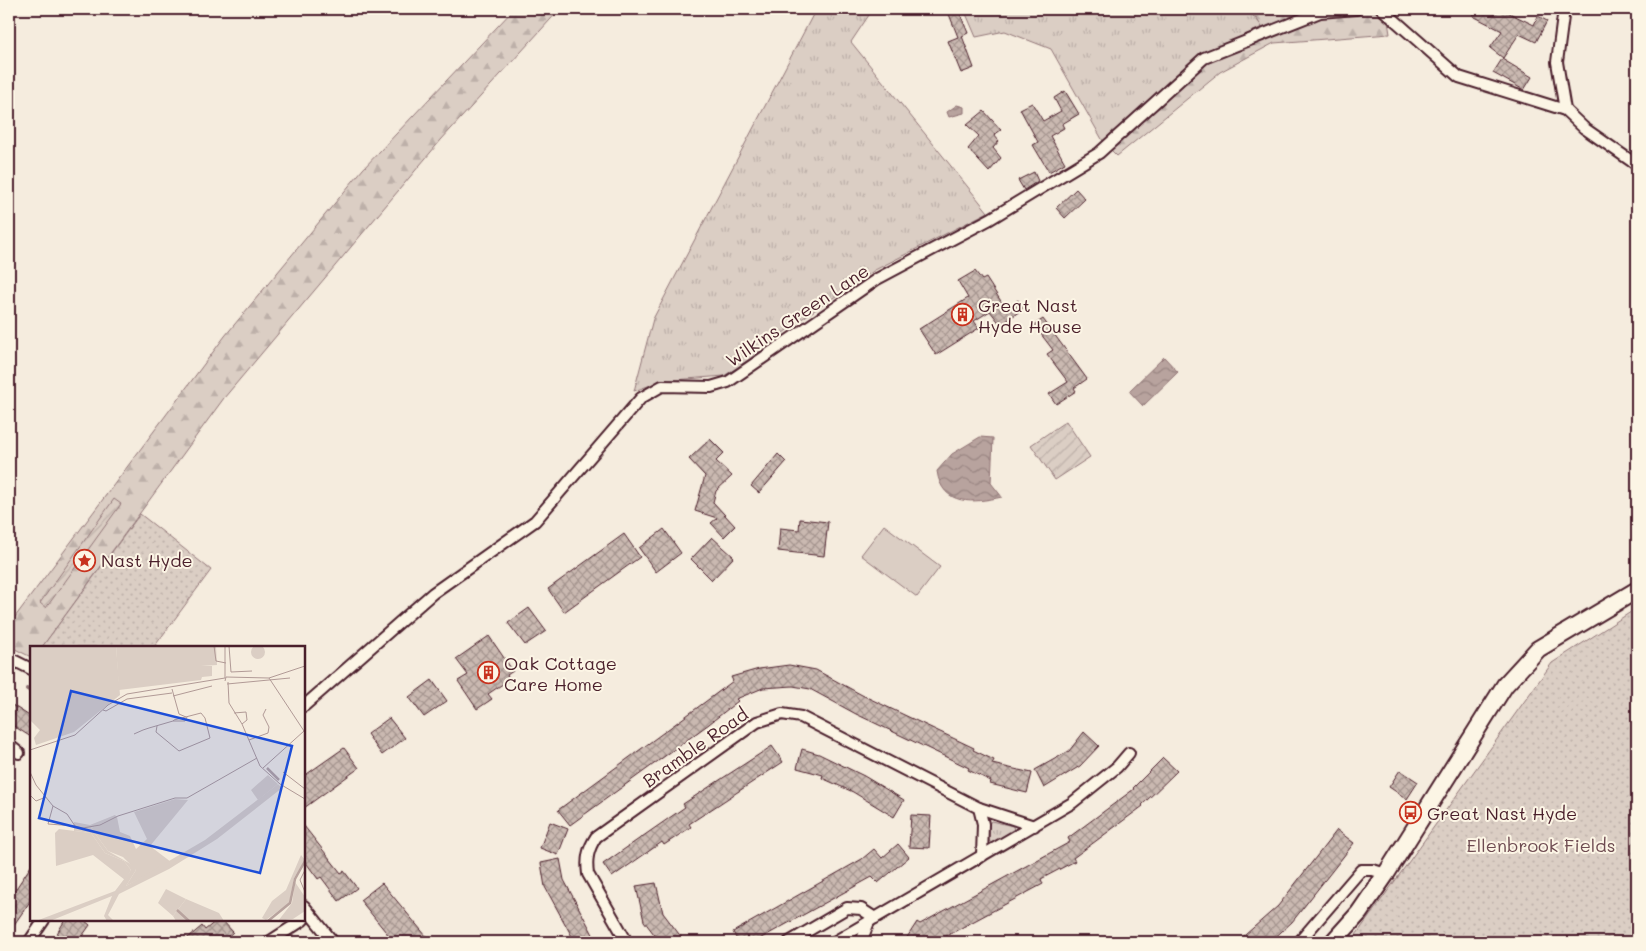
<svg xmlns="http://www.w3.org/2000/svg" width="1646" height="951" font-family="Mali,sans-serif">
<defs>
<pattern id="grass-tufts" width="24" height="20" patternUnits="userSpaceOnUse" patternTransform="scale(1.25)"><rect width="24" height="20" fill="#dbcec4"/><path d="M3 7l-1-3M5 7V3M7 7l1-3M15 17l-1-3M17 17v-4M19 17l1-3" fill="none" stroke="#bdb0a9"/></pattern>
<pattern id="forest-firs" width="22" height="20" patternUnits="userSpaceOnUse" patternTransform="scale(1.25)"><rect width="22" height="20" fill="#dbcec4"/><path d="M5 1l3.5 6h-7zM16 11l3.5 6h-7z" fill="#bdb0a9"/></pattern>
<pattern id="park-dots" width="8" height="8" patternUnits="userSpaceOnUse" patternTransform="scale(1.25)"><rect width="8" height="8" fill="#dbcec4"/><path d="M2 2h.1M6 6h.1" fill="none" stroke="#bdb0a9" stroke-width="1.8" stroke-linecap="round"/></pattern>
<pattern id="garden-furrows" width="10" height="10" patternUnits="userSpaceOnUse" patternTransform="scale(1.25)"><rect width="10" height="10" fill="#dbcec4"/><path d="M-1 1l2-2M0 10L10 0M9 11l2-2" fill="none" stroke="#bdb0a9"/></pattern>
<pattern id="water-waves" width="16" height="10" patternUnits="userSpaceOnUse" patternTransform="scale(1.25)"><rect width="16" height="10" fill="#b8a39e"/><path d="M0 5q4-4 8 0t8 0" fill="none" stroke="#988481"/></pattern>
<pattern id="building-cross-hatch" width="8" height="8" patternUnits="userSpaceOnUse" patternTransform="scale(1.25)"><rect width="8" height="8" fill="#cab9b1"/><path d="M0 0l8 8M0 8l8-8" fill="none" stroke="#a69690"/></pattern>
</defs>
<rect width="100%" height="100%" fill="#f5ecde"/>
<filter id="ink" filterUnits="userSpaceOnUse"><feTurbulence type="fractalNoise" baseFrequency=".02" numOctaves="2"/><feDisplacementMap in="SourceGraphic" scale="10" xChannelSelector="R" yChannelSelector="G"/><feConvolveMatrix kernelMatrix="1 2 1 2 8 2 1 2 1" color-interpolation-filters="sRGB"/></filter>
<g filter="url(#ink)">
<g fill="url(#grass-tufts)" stroke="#927678">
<path d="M816,9H873L851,42L988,212L875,270L797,322L753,357L724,376L662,381L634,391L653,319Z"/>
<path d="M964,9H1247L1263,27L1203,55L1103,141L1051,49L1005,31L976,37Z"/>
<path d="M991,821L1013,826L1014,831L993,844L989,841V824Z"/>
</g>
<g fill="url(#forest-firs)" stroke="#927678">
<path d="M514,9H560L441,140L224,398L42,647H31V657L9,646V625L225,336L363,169Z"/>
<path d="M1247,9H1386L1390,34L1274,43L1220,72L1117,156L1103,142L1203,55L1262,27L1254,15Z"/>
</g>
<g fill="url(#park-dots)" stroke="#927678">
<path d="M140,514L211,570L154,647H42Z"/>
<path d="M1637,608V942H1351L1552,663Z"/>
</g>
<g fill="url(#garden-furrows)" stroke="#927678">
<path d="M1066,421L1090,457L1055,480L1031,445Z"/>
<path d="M114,499L121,504L46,608L40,603Z"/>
</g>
<path fill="#dbcec4" stroke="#927678" d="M884,525L940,567L917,597L861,555Z"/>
<g fill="url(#water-waves)" stroke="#8c6e70">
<path d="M957,105L964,107V113L949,117L947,112Z"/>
<path d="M1164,357L1178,372L1143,406L1129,391Z"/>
<path d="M980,437L993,438L991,483L1002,497C974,503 942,507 937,471L952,454Z"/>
</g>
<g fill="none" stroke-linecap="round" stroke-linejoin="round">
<path stroke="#8c6e70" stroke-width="4" d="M27,689L31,691"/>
</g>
<g fill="url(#building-cross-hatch)" stroke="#4a1f2b">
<path d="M947,9H958L968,33L962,36L974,68L961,73L948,41L958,37Z"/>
<path d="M1476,9H1501L1534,25L1538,16L1547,21L1536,42L1519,34L1503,58L1490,48L1502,31L1473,16Z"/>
<path d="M1502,59L1532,77L1524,90L1493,73Z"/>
<path d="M1065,91L1079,114L1062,124L1064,128L1050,136L1065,163L1049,172L1033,145L1038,142L1020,109L1032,103L1043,121L1061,111L1054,98Z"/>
<path d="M984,111L1001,130L994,135L999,141L993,148L1001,158L989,172L968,149L979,136L967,125Z"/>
<path d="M1034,172L1038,181L1024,190L1018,180Z"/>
<path d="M1076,189L1085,199L1065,218L1056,208Z"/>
<path d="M975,271L982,280L986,278L1006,309L1018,300L1024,308L1001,325L990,311L974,321L979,328L936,355L919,329L968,298L958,281Z"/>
<path d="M1043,319L1087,379L1074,388L1076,391L1056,404L1049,394L1068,382L1047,354L1053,350L1034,325Z"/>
<path d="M710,439L724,453L716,461L732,476L716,491L713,502L735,526L724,537L711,523L717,518L695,511L705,476L689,459Z"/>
<path d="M778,454L786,462L759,493L751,486Z"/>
<path d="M800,519L828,522L824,556L778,551L780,528L799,530Z"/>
<path d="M664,529L681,553L656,572L639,548Z"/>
<path d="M624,534L640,557L564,612L548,589Z"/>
<path d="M712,537L734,557L712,580L691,559Z"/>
<path d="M529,608L546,631L525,645L508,623Z"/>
<path d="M489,636L513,671L507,675L510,679L488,694L492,699L477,709L458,681L468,675L456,659Z"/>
<path d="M789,665L816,670L862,695L974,748L973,750L994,760L992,764L1032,773L1027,793L990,784L991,781L968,770L969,768L856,714L810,689L793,686L763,688L736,699L738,701L709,724L570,825L558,810L705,702L733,681L731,677L759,669Z"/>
<path d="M432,680L447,701L424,717L409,697Z"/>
<path d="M9,703L31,717V737L9,723Z"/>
<path d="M389,718L405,738L382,755L367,734Z"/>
<path d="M1084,732L1099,746L1080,766L1044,788L1035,770L1069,751Z"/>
<path d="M772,746L783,762L689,824L691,827L664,845L662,842L612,877L603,864L685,807L683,804Z"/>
<path d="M344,748L359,768L304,808V776Z"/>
<path d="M802,749L819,754L864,776L904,800L894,817L853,792L822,778L823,775L797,768Z"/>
<path d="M1163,758L1177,771L1142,805L1143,806L1073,858L1075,861L1041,879L1043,884L935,942H904L917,922L920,924L1070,842L1068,838L1134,789L1133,788Z"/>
<path d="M1400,770L1418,782L1407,799L1389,787Z"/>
<path d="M911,815L931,816L929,848L909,847Z"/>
<path d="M550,822L568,829L558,855L540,848Z"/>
<path d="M304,826L341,873L344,871L357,888L339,901L321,877L318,879L304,860Z"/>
<path d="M1337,830L1354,843L1292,922L1270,942H1237L1278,906Z"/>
<path d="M898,844L909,857L878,883L872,877L754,942H738L733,932L862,859L874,849L882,858Z"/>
<path d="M560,859L564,880L597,942H575L545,887L541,863Z"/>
<path d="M31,866V900L9,932V899Z"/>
<path d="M382,883L426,936L419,942H394L360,900Z"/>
<path d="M656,883L663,913L682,938L675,942H660L644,921L636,886Z"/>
<path d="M65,920H84L90,925L78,942H52Z"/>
<path d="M217,920H222L233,932L222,942H183L202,926L205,930Z"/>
</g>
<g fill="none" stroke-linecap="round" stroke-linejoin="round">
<defs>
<g id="street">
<path d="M1382,9L1459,77L1565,110L1584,128L1637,165"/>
<path d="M1564,9L1557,62L1565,110"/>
<path d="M9,658L31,669"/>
<path d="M304,706L433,593L535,521L641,398L662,386L711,387L728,382L877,279L990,219L1099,153L1204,58L1320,12L1356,9"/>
<path d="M9,745L19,753"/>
<path d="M979,808L1034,826"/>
<path d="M304,906L333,942"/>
<path d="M29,942L44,920"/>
<path d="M269,942L303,920"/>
<path d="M627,942L588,874C586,859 588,849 596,837L757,722L782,714L801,717L979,808L983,824L982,856"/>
<path d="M789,942L847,908L861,909L875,918"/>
<path d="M834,942L1072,803L1117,767L1129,753"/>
<path d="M861,942L869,922"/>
<path d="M1299,942L1361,870H1373L1386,874"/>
</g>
<path id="primary" d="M1333,942L1359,913L1386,874L1505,685L1538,649L1637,590"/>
</defs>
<use href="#street" stroke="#4a1f2b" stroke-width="14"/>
<use href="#primary" stroke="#4a1f2b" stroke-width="20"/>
<use href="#street" stroke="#fcf5e5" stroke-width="10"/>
<use href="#primary" stroke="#fcf5e5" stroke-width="16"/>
</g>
</g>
<defs>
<symbol id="building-ring" viewBox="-11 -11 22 22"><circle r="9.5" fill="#fcf5e5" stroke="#c8321e" stroke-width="1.5"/><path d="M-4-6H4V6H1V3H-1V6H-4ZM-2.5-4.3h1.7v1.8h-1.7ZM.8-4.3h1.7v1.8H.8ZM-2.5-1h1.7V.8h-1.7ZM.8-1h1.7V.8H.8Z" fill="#c8321e"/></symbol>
<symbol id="sight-ring" viewBox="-11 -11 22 22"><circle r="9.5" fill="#fcf5e5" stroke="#c8321e" stroke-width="1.5"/><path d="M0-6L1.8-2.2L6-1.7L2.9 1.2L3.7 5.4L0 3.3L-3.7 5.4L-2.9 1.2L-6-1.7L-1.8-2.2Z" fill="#c8321e"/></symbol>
<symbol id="bus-ring" viewBox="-11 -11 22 22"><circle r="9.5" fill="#fcf5e5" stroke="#c8321e" stroke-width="1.5"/><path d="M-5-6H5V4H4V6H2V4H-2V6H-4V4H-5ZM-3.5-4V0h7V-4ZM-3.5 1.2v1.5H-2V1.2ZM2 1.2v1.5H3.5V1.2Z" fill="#c8321e"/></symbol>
</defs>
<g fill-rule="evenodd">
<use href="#building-ring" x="950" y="302" width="25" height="25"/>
<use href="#sight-ring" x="72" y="548" width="25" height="25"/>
<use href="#building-ring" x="476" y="660" width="25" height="25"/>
<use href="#bus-ring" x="1398" y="800" width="25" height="25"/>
</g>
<g text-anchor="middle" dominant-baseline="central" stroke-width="4" stroke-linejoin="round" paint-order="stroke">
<g font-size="18" fill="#4a1f2b" stroke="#fcf5e5" text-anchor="start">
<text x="978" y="305">Great Nast<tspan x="978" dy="21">Hyde House</tspan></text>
<text x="101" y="560">Nast Hyde</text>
<text x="504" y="663">Oak Cottage<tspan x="504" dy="21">Care Home</tspan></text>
<text x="1427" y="813">Great Nast Hyde</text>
</g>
<g font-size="18" fill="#4a1f2b" stroke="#fcf5e5">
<text transform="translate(797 315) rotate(-34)">Wilkins Green Lane</text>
<text transform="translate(695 747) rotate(-35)">Bramble Road</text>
</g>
<g font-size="18" fill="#6e4b51" stroke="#fcf5e5">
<text x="1541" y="845">Ellenbrook Fields</text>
</g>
</g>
<g transform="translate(30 646)">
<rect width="275" height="275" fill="#f5ecde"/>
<path d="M221 6a7 7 0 1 1 14 0a7 7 0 1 1-14 0ZM145,153L158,154L120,200L141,216L96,240L106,224L93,211L78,205L61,182L87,171L90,186L100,190L106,203L117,193L104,166ZM29,183L61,187L75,207L94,215L101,224L95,234L63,209L26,220L25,187ZM271,209L275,214L264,232L259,257L236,274L232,272L242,255L256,244ZM136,243L156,253L143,270L128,257Z" fill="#dbcec4"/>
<path d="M248,138L252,142L187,193L139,223L89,248L78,269L84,275H77L74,270L82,250L20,275H6L85,245L101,224L94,215L75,207L61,187L44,185V176L60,179L85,169L87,171L61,182L78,205L104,220L106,224L96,240L175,194ZM265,236L275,251V265L263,273L248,275L262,257ZM156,253L189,267L194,275H146L143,270Z" fill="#dbcec4"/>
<path d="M0,0H86L90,49L44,86L6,99L4,92L10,84L0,74ZM238,129L248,138L228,154L221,144Z" fill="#dbcec4"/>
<path d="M86,0H186L187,19L171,20H182V30L172,31L171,34L89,44Z" fill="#dbcec4"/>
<path fill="none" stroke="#b8a39e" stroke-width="2.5" d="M237,122L249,134M147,264L159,275M238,275L260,257L265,233L275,215"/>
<path fill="none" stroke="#b19a96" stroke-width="1" d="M184,0L186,15L196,17M195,0V32M199,0L201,26L222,25M239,32L274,85M195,35L196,31L239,32L275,20M198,36L199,57L212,78L230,120L250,138L275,153M197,38L260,32M142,43L149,68L156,71M143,50L182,40M73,64L76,65L97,53L142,47M204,67L216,66L217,74L212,78M143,75H155L157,71M104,88L113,84L119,82L143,75L144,74L171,67L175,72L180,92L149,105L126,86L127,80M219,94L238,87L239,81L233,69L236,63M0,104L45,89L78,59L97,48L195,32M233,122L274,85M0,126L6,139L23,160L37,168L45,180L53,182L70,179L88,170L145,152H157L227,112M253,126L275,143M0,149L6,155L16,151M23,160L18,178L45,180M275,224L270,234L275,246"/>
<path fill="#1d4ed8" fill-opacity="0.15" stroke="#1d4ed8" stroke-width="2.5" d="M41,45L262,100L230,227L9,172Z"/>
<rect width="275" height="275" fill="none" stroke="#4a1f2b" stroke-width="2.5"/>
</g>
<rect width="1646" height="951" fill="none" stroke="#fcf5e5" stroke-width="30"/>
<rect x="15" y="15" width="1616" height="921" fill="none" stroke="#4a1f2b" stroke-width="2" filter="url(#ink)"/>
</svg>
